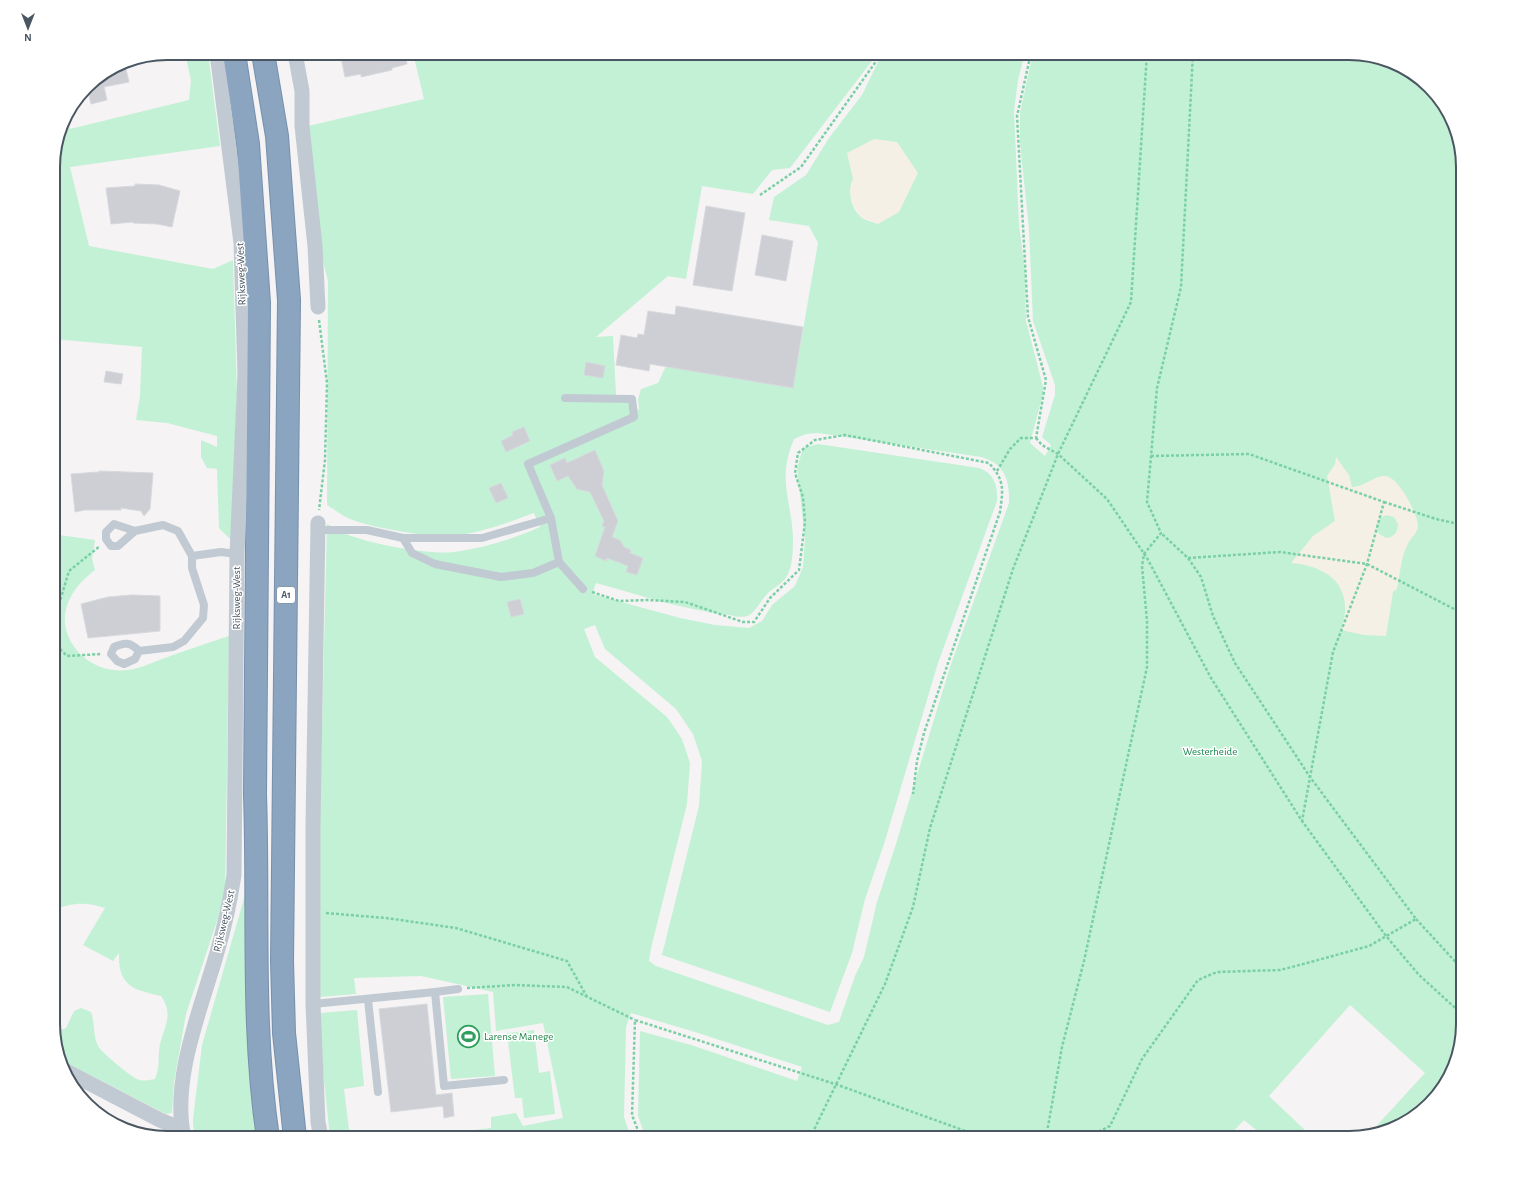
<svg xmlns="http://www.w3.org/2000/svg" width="1516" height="1191" font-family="'Alegreya Sans',sans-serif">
<rect width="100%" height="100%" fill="#f5f3f3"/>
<g fill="#c3f1d5" fill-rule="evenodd">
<path d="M185,53H208L220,146L70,167L89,246L213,269L233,260L237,394L232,541L219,528L217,469L207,468L201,457V440L217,447V436L167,423L136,420L140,396L142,347L54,339L53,343V159L65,117L66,115L70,129L189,100L191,80Z"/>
<path d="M413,53H878L790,168L772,170L753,194L702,186L686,279L668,276L596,337L613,336L616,395L639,410L638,399L641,389L658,383L666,366L793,388L818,243L809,226L769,220L774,197L806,175L829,138L862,95L878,62L886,53H1025L1018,80L1014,111L1019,225L1025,271L1026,321L1043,387V394L1030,443L1045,456L1051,445L1042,437L1055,395V385L1033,321L1029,229L1020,143V113L1033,53H1349L1392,62L1424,81L1451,117L1463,167V1024L1457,1061L1435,1099L1399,1126L1370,1133L1425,1073L1350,1005L1269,1096L1306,1131L1309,1138H1266L1244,1120L1227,1138H646L638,1116L640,1031L691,1045L797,1081L802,1067L695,1032L631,1013L626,1027L624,1117L631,1138H407L491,1128V1117L516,1113L523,1126L563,1118L543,1023L496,1031L493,992L421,976L354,978L356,994L320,997V812L327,524C333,527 339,532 346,534C371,544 427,555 454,552C484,548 513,539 540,527L534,513C507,523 481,533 452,536C432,538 366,527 348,518C341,515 334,509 327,505L328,281L319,245L308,126L424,99ZM853,179L878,224C873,222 863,220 860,216C850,207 848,190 853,179ZM818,433L981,457C1004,463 1010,480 1009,503L950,667L895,847L877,902L864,957L855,976L839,1022L828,1025L656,966L649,961L651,948L687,804L690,763L682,739L667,717L595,657L584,629L595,625L605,649L676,709L693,734L702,761L699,806L662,955L830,1012L852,953L865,899L884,844L938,663L997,501C998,486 994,473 979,468L818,444L803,448L797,468L805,538L803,567L795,586L772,605L762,621L749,628L715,625L680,618L592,594L596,583C639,595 684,610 729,615C734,616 741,618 747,616C754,615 762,598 769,592C774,588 781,584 785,579C793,569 793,549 793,537C791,498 777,479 794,439L806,434Z"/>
<path d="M53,531L59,535L95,540L92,559L95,570C78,583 63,601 65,624C69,653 98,674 127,670C139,669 151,663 162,659C184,651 207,643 229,636L225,897L186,1014L174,1082L172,1113L166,1114L61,1060L53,1031V1028L59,1031L66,1028L74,1011L81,1008L91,1012C95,1023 93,1036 98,1046C102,1053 129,1075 137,1079C143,1082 149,1080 155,1079C160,1067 158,1062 159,1051C161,1029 176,1018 161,996C132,990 118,985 119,953L113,961L83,945L105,908C86,902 71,902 53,911Z"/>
<path d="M249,881L261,1138H194L193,1119L202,1045Z"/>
<path d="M488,994L495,1076L451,1079L443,997Z"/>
<path d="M357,1010L364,1086L344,1089L350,1138H330L323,1070L320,1013Z"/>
<path d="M534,1030L539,1073L550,1071L555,1114L524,1118L522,1098H515L507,1033Z"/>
</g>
<g fill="#f5f0e5" fill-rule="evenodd">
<path d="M874,139L897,142L918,173L899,212L878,224L860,216L851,200L850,188L853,179L847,153Z"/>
<path d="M1336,457L1349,475L1352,487C1365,487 1374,475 1386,476C1399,478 1418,514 1418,526C1418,532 1412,537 1409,542C1401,555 1400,574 1397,589L1393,592L1386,636L1364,635L1341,630C1343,624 1345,617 1345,611C1347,579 1320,565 1291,563L1313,536L1335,521L1327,476L1335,464ZM1386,515L1394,517L1398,524C1398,532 1394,537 1386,538L1379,534L1376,526L1379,519Z"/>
</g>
<g fill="#cdcfd5" stroke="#d7d9de">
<path d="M340,53H405L407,64L392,68V70L361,77V74L345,77Z"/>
<path d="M125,65L129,82L104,87L107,100L91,104L87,87L92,81L113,68Z"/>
<path d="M135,184L159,185L180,191L172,227L157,224L133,223V222L111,224L106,188L135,186Z"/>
<path d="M706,206L745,213L732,291L693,285Z"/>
<path d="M762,235L793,241L786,281L755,275Z"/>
<path d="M676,306L803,327L793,388L650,364L649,371L616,365L621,335L637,338L638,334L644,335L648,311L675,315Z"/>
<path d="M586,362L605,366L603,378L584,375Z"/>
<path d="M106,371L123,374L121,384L104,382Z"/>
<path d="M524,427L530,441L506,452L501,441L513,435L512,432Z"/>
<path d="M595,450L604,471L602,485L618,521L612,537L620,540L624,547L631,550L630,553L643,558L637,575L626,572L628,566L607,558L606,561L595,556L605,527L602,526L604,521L590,492L577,489L568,476L557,481L550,465L565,458L567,463L569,462Z"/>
<path d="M99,471L153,473L150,509L144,516L141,511L121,508V510H85L75,512L71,474L99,472Z"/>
<path d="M501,483L508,498L496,503L489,488Z"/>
<path d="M132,595L160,596V631L88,638L81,604L108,597Z"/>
<path d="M520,599L524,614L511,617L507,602Z"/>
<path d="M427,1004L436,1095L452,1093L454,1116L444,1118L443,1106L391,1112L379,1009Z"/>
</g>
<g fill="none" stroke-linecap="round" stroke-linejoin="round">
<defs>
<g id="highway">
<path d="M234,53L248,144L259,303L255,795C259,909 251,1024 268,1138"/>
<path d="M263,53L277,136L289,300L282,961L284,1033L295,1138"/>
</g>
</defs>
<use href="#highway" stroke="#7690ad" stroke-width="24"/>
<g stroke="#7ad0a6" stroke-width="2.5" stroke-dasharray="3 2" stroke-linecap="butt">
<path d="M760,195L801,167L882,53"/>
<path d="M319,320L327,383L325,460L319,510"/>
<path d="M1036,438L1042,445L1058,454L1107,499L1147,558L1211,678L1302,821L1386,936L1419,975L1463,1015"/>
<path d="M1151,456L1249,454L1384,502L1367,564L1333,652L1302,821"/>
<path d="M1463,466C1456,455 1454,445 1463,434"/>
<path d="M997,471L1010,449L1021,438H1036L1046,380L1028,317L1017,116L1031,53"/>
<path d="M1384,502L1436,519L1463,525"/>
<path d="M1188,558L1280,552L1367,564L1456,610H1463"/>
<path d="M592,592L619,601L648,600L685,602L743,622H754L770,598L799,570L805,522L803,497L795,473L798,453L815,440L845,435L989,463C1005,481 1003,489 1000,512L924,733L917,761L913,794"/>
<path d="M53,618L56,614L69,571L100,546"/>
<path d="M53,642L67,656L101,654"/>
<path d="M53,784L55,783"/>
<path d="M326,913L386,918L456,928L567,961L587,997"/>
<path d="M1416,919L1463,970"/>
<path d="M1457,963L1463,941"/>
<path d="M467,988L515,985L567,987L635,1020"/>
<path d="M641,1138L632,1115L635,1020L835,1084L985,1138"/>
<path d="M810,1138L885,984L913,907L930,828L1013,569L1058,454L1131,302L1147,53"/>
<path d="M1046,1138L1062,1047L1084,961L1147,667V621L1142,566L1144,554L1161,533L1147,502L1157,388L1181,287L1193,53"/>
<path d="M1085,1138L1110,1126L1142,1059L1198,980L1217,972L1280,970L1307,963L1369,946L1416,919L1310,777L1235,663L1213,616L1201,577L1188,558L1161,533"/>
</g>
<g stroke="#c1cad2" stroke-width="8">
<path d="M317,530H367L403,538H482L551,518"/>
<path d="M135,531L114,524L106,532V539L111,546H118L135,531L163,525L178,531L192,556V568L204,605L203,618L184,641L173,647L139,651C130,642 125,642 114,647L111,654L117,661L124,664L135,659L139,651"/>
<path d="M403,538L412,553L435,564L501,577L533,573L559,562L583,589"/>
<path d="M192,556L221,552L237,554"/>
<path d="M559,562L551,518L528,464L634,417L632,399L565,398"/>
<path d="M458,989L435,992L444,1086L504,1080"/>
<path d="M368,1000L378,1092"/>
<path d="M313,1004L435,992"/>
</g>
<g stroke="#c1cad2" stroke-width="15">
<path d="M295,53L302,91V126L315,246L318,307"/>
<path d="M318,523L313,825V1004L318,1122L321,1138"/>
<path d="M64,1070L160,1120L182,1129"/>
<path d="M184,1138C171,1081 200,1011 216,956C224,929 230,903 234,875L237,554L245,374L241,243L217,53"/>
</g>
<use href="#highway" stroke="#8ba5c1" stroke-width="22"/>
</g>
<defs>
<symbol id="stadium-ring" viewBox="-11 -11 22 22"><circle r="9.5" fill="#fff" stroke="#2e9e5b" stroke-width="1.5"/><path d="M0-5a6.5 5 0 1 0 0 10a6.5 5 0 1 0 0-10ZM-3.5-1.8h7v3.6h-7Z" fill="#2e9e5b"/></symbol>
</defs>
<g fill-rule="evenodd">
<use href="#stadium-ring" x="456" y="1024" width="25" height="25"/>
</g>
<g text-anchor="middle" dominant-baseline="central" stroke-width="3" stroke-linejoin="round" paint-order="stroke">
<rect fill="#fff" stroke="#808990" stroke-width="1" x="277" y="587" width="18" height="16" rx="3"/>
<g font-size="10" font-weight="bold" fill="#4a5661">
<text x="286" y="595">A1</text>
</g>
<g font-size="11" fill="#4a5661" stroke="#fff">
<text transform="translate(241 274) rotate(-92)">Rijksweg-West</text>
<text transform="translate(236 598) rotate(-90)">Rijksweg-West</text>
<text transform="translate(224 921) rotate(-77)">Rijksweg-West</text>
</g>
<g font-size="11" fill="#17864f" stroke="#fff">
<text x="1210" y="751">Westerheide</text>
</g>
<g font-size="11" fill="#27864d" stroke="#fff" text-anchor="start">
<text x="484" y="1036">Larense Manege</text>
</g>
</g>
<path d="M0 0H1516V1191H0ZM167 60H1349A107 107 0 0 1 1456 167V1024A107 107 0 0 1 1349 1131H167A107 107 0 0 1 60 1024V167A107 107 0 0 1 167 60Z" fill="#fff" fill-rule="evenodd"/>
<path fill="none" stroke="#4a5661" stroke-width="2" d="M167 60H1349A107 107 0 0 1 1456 167V1024A107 107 0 0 1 1349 1131H167A107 107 0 0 1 60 1024V167A107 107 0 0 1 167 60Z"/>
<g transform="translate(28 28) rotate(180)" stroke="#ffffff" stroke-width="3" paint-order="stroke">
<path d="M0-3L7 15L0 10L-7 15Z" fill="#4a5661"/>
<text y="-6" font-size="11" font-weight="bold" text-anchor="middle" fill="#4a5661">N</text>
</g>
</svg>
